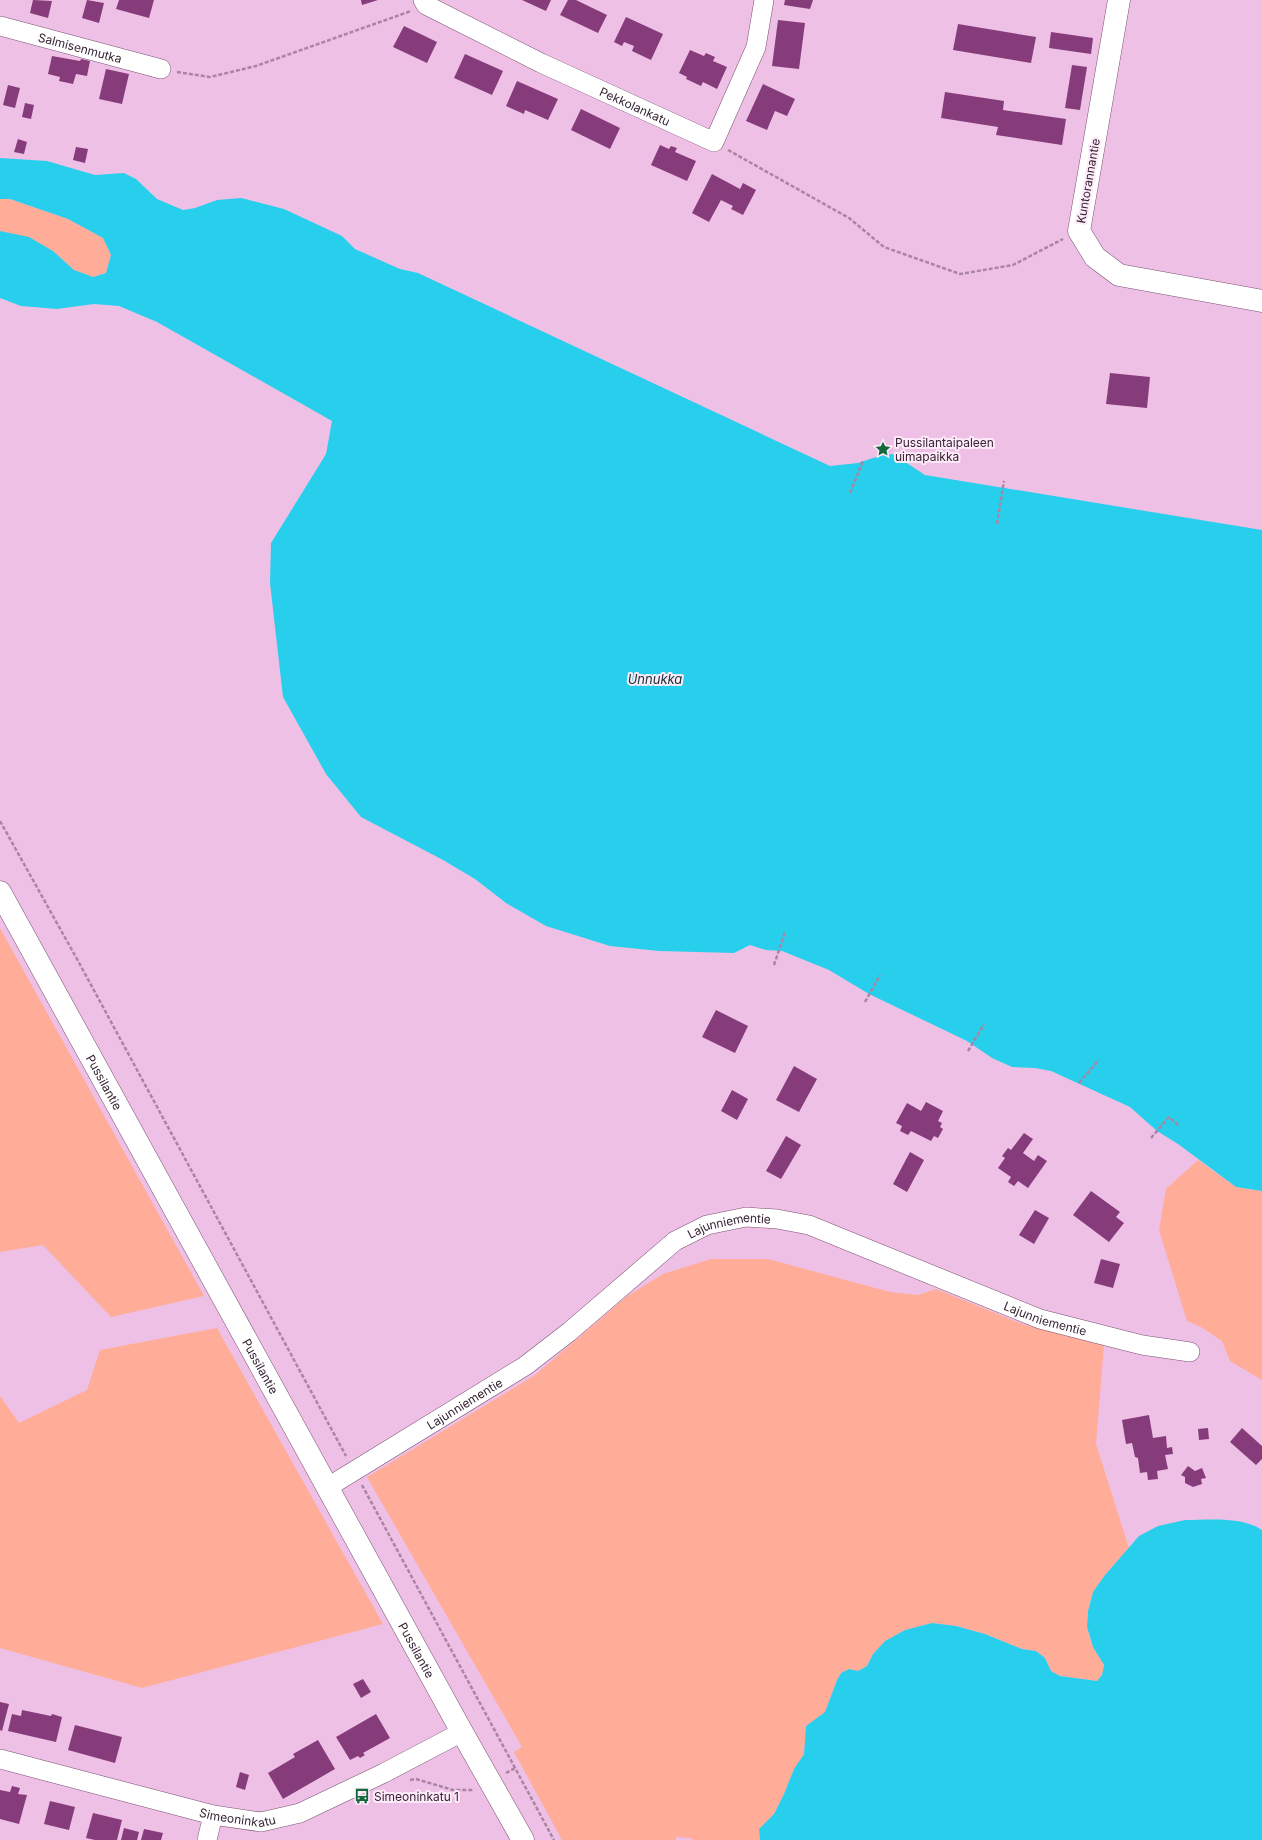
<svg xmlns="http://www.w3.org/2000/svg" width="1262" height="1840" font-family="Inter,sans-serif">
<rect width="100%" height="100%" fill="#efc0e5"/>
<g fill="#ffac98">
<path d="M0,199H10L68,219L103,238L111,255L106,273L93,277L74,270L53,251L0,231Z"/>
<path d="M0,928L204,1296L111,1317L43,1245L0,1252Z"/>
<path d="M1198,1160L1236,1187L1262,1191V1380L1230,1361L1222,1341L1201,1327L1187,1321L1159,1230L1166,1189Z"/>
<path d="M711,1259H768L890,1292L918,1295L936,1289L1025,1325L1104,1344L1096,1444L1129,1548C1112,1567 1091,1586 1088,1612C1086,1624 1088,1638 1094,1648C1096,1654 1102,1659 1103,1664C1105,1671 1101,1676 1097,1681L1060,1676L1051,1671L1045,1658L1036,1651L1022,1649L985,1634L957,1626L932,1623L905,1630L885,1641L873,1654L867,1666L858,1671L849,1669L841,1673L837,1680L825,1712L806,1726L804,1754L794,1769L784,1794L774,1814L759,1829L760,1840H694L690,1838L676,1837V1840H562L514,1752L522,1747L367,1477L535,1375L626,1297L663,1274Z"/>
<path d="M217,1328L383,1624L142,1688L0,1648V1396L19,1423L87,1390L100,1350Z"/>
</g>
<g fill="#28cfec">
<path d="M0,158L47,161L95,175L124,173L136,179L157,199L183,210L195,208L217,200L241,198L284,209L342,236L355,249L400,269L418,273L830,466L858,463L879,456L893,454L925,475L1262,530V1191L1236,1187L1178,1144L1157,1131L1130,1107L1051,1071L1035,1068L1012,1067L992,1058L967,1041L869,994L829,970L782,951L766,950L750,945L734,953L659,951L610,946L546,926L506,903L475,879L443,860L361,817L326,774L283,697L270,583L271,543L326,454L332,421L157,322L119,306L94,304L57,309L21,306L0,298V231L29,237L53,251L74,270L93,277L106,273L111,255L103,238L68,219L10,199H0Z"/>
<path d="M1185,1520C1209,1520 1241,1516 1262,1530V1840H760L759,1829L774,1814L784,1794L794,1769L804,1754L806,1726L825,1712L837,1680L841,1673L849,1669L858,1671L867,1666L873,1654L885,1641L905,1630L932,1623L956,1626L985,1634L1022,1649L1036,1651L1045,1658L1051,1671L1060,1676L1097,1681L1102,1675L1104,1665L1093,1647L1087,1627L1088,1611L1093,1592L1105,1575L1139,1536L1158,1526Z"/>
</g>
<g fill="#863b7a">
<path d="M33,0L52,1L48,18L30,13Z"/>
<path d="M87,0L104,3L99,23L82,18Z"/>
<path d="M119,0H154L149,18L116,9Z"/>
<path d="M361,0H378L362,5Z"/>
<path d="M522,0H551L546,11Z"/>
<path d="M568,0H576L607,15L598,33L560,15Z"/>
<path d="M785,0H813L810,9L784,5Z"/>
<path d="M626,17L663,34L651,60L632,51L634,46L624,42L622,46L614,42Z"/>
<path d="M778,20L805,23L799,69L772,66Z"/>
<path d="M958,24L1036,37L1031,63L953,50Z"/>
<path d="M404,26L437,42L427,63L393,47Z"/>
<path d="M1051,32L1093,38L1091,54L1049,48Z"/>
<path d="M690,50L704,56L706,53L715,57L713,61L727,67L717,89L703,82L701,86L686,79L687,77L679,73Z"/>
<path d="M465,54L503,71L492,95L454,78Z"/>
<path d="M52,56L80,61L81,59L90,61L87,76L76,74L73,84L59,81L60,77L48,74Z"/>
<path d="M1072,65L1087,67L1080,110L1065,108Z"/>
<path d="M106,69L129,74L122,104L99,99Z"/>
<path d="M517,81L558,99L548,120L525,110L524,114L506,106Z"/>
<path d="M763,84L795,99L787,116L775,111L767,130L746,121Z"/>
<path d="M8,85L20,88L15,108L3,105Z"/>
<path d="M945,92L1004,101L1003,110L1066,119L1062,145L996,135L998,127L941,118Z"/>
<path d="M25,103L34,105L31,119L22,117Z"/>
<path d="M581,109L620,128L610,149L571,130Z"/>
<path d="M18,139L27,142L24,154L14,152Z"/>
<path d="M660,145L669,149L671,146L677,148L675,152L696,161L687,181L651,165Z"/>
<path d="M76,147L88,149L85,163L73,160Z"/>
<path d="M712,174L740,189L743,183L756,190L743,215L731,209L733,206L721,200L709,222L692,213Z"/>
<path d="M1110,373L1150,377L1147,408L1106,404Z"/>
<path d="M716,1010L748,1026L735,1053L702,1037Z"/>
<path d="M794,1066L817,1079L799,1112L776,1100Z"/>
<path d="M732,1090L748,1099L737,1120L721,1111Z"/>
<path d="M926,1102L943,1111L938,1121L942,1123L940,1127L943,1129L938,1138L934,1136L931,1141L911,1131L908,1135L900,1131L902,1126L896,1123L907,1103L921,1111Z"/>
<path d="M1024,1133L1033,1139L1023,1153L1034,1161L1038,1155L1047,1161L1028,1188L1018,1181L1014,1186L1008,1182L1011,1177L998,1168L1005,1158L1002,1156L1008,1148L1011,1150Z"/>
<path d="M786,1136L801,1145L781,1179L766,1171Z"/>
<path d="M910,1152L924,1160L907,1192L893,1184Z"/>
<path d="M1091,1191L1120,1212L1116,1217L1124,1223L1109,1242L1073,1215Z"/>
<path d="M1035,1210L1049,1218L1034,1244L1019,1235Z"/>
<path d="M1101,1259L1120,1264L1113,1288L1094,1283Z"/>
<path d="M1149,1415L1153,1438L1166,1436L1167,1448L1172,1447L1173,1454L1165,1455L1168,1469L1157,1471L1158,1479L1148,1480L1147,1472L1140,1473L1138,1458L1135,1457L1132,1443L1126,1444L1122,1420Z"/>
<path d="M1208,1428L1209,1439L1199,1440L1198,1429Z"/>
<path d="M1242,1428L1262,1446V1459L1256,1465L1230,1442Z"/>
<path d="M1188,1466L1195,1471L1202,1468L1206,1478L1201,1479L1202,1484L1193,1487L1185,1483V1477L1181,1475Z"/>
<path d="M363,1679L371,1692L361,1698L353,1684Z"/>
<path d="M0,1702L9,1704L2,1731L0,1730Z"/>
<path d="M22,1710L51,1716L52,1714L62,1717L56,1742L8,1731L12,1714L21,1716Z"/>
<path d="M376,1714L390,1738L363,1753L365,1755L360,1758L358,1756L350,1760L336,1737Z"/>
<path d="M75,1725L122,1737L115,1763L68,1750Z"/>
<path d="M318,1740L335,1769L283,1799L268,1773L295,1757L293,1754Z"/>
<path d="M240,1772L249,1775L245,1790L236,1787Z"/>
<path d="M12,1786L20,1788L18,1794L27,1795L19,1824L0,1819V1790L10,1792Z"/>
<path d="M50,1801L75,1807L69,1830L44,1824Z"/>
<path d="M93,1813L122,1820L117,1840H95L86,1838Z"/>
<path d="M124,1828L139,1832L137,1840H121Z"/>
<path d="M144,1829L163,1833L161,1840H141Z"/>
</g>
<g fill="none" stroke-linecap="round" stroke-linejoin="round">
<defs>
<g id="street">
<path id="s1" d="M423,0L426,5L541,63L714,142L756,47L764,0"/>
<path id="s2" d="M0,26L161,69"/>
<path id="s3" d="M328,1487L525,1366L569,1332L675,1241L707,1225L746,1217L777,1219L809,1225L1040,1319L1142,1345L1190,1352"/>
<path id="s4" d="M0,1759L213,1815L261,1822L300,1813L384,1773L462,1732"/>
<path d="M207,1840L213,1815"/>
</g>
<g id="secondary">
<path d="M1119,0L1079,231L1095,257L1119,275L1262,301"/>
<path id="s5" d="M0,892L462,1732L523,1840"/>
</g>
</defs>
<use href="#street" stroke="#785171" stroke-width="20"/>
<use href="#secondary" stroke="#785171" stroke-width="23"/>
<g stroke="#a985a2" stroke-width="2.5" stroke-dasharray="4 2" stroke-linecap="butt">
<path d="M177,72L210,77L256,66L411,11"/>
<path d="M728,150L849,218L884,247L960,274L1013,265L1063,239"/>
<path d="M850,493L863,461"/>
<path d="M997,524L1004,481"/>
<path d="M0,821L77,959L346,1456"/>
<path d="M774,965L785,932"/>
<path d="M865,1002L880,975"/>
<path d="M968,1051L984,1024"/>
<path d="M1079,1083L1099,1060"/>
<path d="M1151,1138L1169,1117L1178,1125"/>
<path d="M362,1485L554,1840"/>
<path d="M506,1773L515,1768"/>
<path d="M410,1780L416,1779L453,1790H474"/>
</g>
<use href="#street" stroke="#fff" stroke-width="19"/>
<use href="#secondary" stroke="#fff" stroke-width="22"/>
</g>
<defs>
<symbol id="sight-bare" viewBox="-9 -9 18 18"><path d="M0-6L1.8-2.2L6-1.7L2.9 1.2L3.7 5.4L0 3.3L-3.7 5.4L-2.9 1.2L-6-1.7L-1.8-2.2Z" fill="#13693a" stroke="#feebfa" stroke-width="2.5" paint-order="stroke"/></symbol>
<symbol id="bus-bare" viewBox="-9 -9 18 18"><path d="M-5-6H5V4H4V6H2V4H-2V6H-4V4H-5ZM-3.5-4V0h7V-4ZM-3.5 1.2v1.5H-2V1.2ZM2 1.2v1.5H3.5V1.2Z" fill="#13693a" stroke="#feebfa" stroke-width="2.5" paint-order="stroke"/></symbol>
</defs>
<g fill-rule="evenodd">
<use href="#sight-bare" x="872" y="438" width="22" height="22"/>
<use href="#bus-bare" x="351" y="1785" width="22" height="22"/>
</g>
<g text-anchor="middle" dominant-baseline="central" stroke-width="4" stroke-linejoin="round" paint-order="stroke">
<g font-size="12" fill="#362432" stroke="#feebfa">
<text stroke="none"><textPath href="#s2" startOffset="83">Salmisenmutka</textPath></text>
<text stroke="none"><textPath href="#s1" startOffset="238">Pekkolankatu</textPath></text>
<text transform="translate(1088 181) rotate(-80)">Kuntorannantie</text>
<text stroke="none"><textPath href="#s5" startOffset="217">Pussilantie</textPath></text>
<text stroke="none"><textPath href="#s3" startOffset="484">Lajunniementie</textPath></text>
<text stroke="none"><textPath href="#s3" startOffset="820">Lajunniementie</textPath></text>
<text stroke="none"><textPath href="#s5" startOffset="541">Pussilantie</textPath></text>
<text stroke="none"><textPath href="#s3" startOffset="160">Lajunniementie</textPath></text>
<text stroke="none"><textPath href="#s5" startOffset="865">Pussilantie</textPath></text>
<text stroke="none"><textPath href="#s4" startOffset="245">Simeoninkatu</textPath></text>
</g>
<g font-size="12" fill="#362432" stroke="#feebfa" text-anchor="start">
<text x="895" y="442">Pussilantaipaleen<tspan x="895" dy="14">uimapaikka</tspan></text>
<text x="374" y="1796">Simeoninkatu 1</text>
</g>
<g font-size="13" font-style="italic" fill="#152d33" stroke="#feebfa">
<text x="655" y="679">Unnukka</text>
</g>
</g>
</svg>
